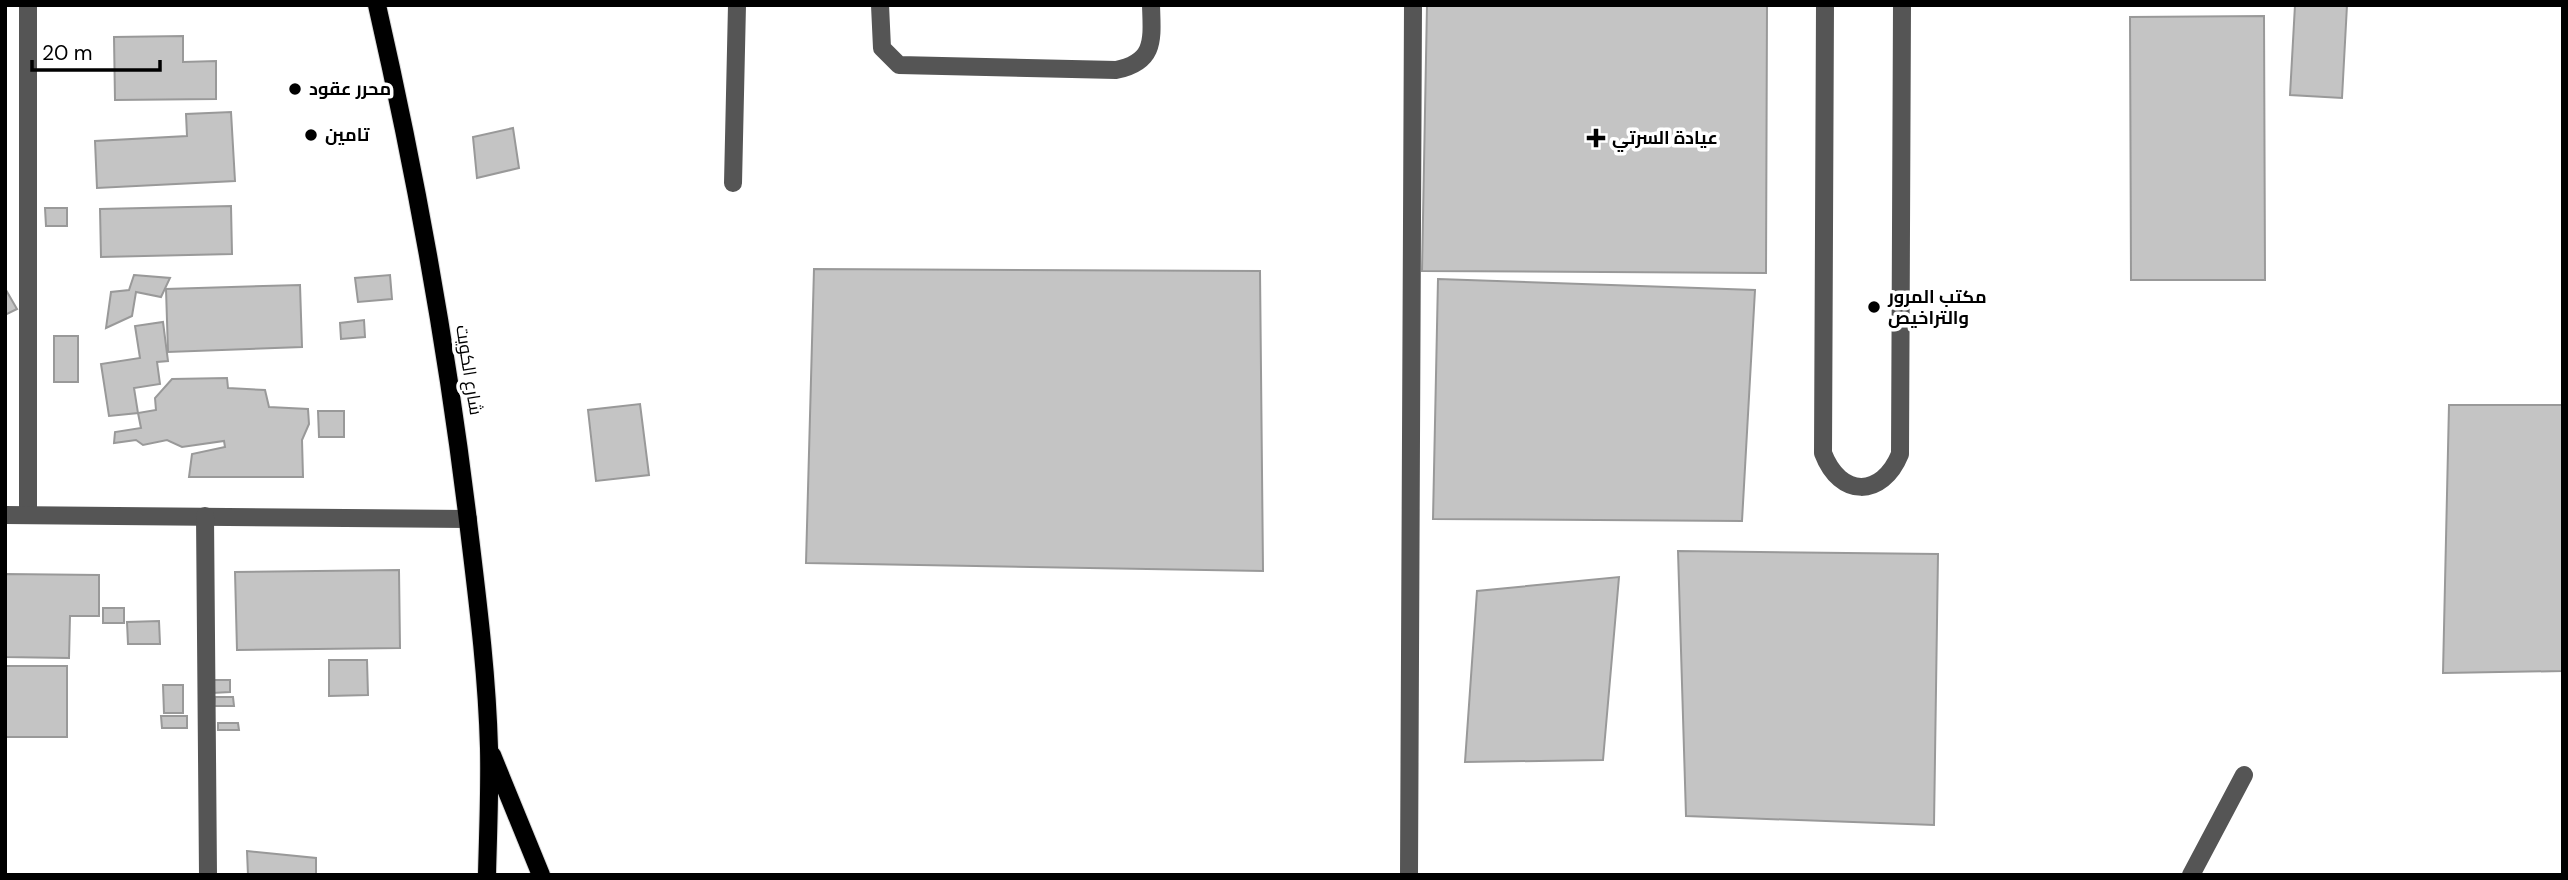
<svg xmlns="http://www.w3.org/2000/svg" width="2568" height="880" font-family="'DM Sans',Cairo,sans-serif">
<rect width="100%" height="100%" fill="#fff"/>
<g fill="#c4c4c4" stroke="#999" stroke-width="2">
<path d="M1427,5H1767L1766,273L1422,271Z"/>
<path d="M2295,5H2347L2342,98L2290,95Z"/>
<path d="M2264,16L2265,280H2131L2130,17Z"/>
<path d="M183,36V62L216,61V99L115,100L114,37Z"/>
<path d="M231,112L235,181L97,188L95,141L187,136L186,114Z"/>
<path d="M513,128L519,168L477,178L473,137Z"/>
<path d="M231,206L232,254L101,257L100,209Z"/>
<path d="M45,208H67V226H46Z"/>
<path d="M814,269L1260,271L1263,571L806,563Z"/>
<path d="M134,275L170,278L161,297L136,292L132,316L106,328L111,292L129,290Z"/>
<path d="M390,275L392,299L358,302L355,278Z"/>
<path d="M1438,279L1755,290L1742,521L1433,519Z"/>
<path d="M300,285L302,347L168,352L166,289Z"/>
<path d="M6,290L17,309L5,315V291Z"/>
<path d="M364,320L365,337L341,339L340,323Z"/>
<path d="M163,322L168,361L157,362L160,384L134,388L138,413L109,416L101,364L140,358L135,326Z"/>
<rect x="54" y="336" width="24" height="46"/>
<path d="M227,378L228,388L265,390L269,407L308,409L309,424L302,440L303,477H189L192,454L225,447L224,441L182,447L167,440L143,445L136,440L114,443L115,432L141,428L138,413L156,410L155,398L172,379Z"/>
<path d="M640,404L649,475L596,481L588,410Z"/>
<path d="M2449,405H2563V671L2443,673Z"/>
<path d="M318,411H344V437H319Z"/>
<path d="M1678,551L1938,554L1934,825L1686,816Z"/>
<path d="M399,570L400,648L237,650L235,572Z"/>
<path d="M5,574L99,575V616H70L69,658L5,657Z"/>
<path d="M1619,577L1603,760L1465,762L1477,591Z"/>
<rect x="103" y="608" width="21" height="15"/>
<path d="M159,621L160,644H128L127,622Z"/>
<path d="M329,660H367L368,695L329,696Z"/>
<rect x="5" y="666" width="62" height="71"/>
<path d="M212,680H230V692L212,693Z"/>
<path d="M163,685H183V713H164Z"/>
<path d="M215,697H233L234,706H214Z"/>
<path d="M161,716H187V728H162Z"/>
<path d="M218,723H238L239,730H218Z"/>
<path d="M247,851L316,858V875H248Z"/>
</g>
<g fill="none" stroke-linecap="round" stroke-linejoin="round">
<defs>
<g id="major">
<path d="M377,5C416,176 447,347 468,521C477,596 487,672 489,748C490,790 488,832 487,875"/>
<path d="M492,755L541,875"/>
</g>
</defs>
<use href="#major" stroke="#dbdbdb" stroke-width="20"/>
<g stroke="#555" stroke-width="18">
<path d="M28,5V515"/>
<path d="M880,5L882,48L899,65L1116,70C1156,62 1152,39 1151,5"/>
<path d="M1825,5L1823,453C1840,498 1882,498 1900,454L1902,5"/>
<path d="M733,183L737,5"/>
<path d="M5,515L468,519"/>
<path d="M205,516L208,875"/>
<path d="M1409,875L1413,5"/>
<path d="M2191,875L2244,775"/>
</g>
<use href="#major" stroke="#000" stroke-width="18"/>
</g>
<g fill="#000" stroke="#fff" stroke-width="2.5">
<circle cx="295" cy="89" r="7"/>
<circle cx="311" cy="135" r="7"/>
<path d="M1592.5 127.5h7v7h7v7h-7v7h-7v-7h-7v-7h7z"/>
<circle cx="1874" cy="307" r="7"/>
</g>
<g text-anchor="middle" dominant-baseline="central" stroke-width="7" stroke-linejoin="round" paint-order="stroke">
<g font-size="18" font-weight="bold" fill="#000" stroke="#fff" text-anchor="start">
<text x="309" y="89">محرر عقود</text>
<text x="325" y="135">تامين</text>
<text x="1612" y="138">عيادة السرتي</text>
<text x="1888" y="297">مكتب المرور<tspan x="1888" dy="21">والتراخيص</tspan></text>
</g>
<g font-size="18" fill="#000" stroke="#fff">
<text transform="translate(469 370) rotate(81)">شارع الكويت</text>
</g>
</g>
<rect width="2568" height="880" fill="none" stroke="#000000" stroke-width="14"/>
<path d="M32 60v10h128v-10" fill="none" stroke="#000000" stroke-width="3.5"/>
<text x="42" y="60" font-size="21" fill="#000000" stroke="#ffffff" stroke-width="5" paint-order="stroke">20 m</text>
</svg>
